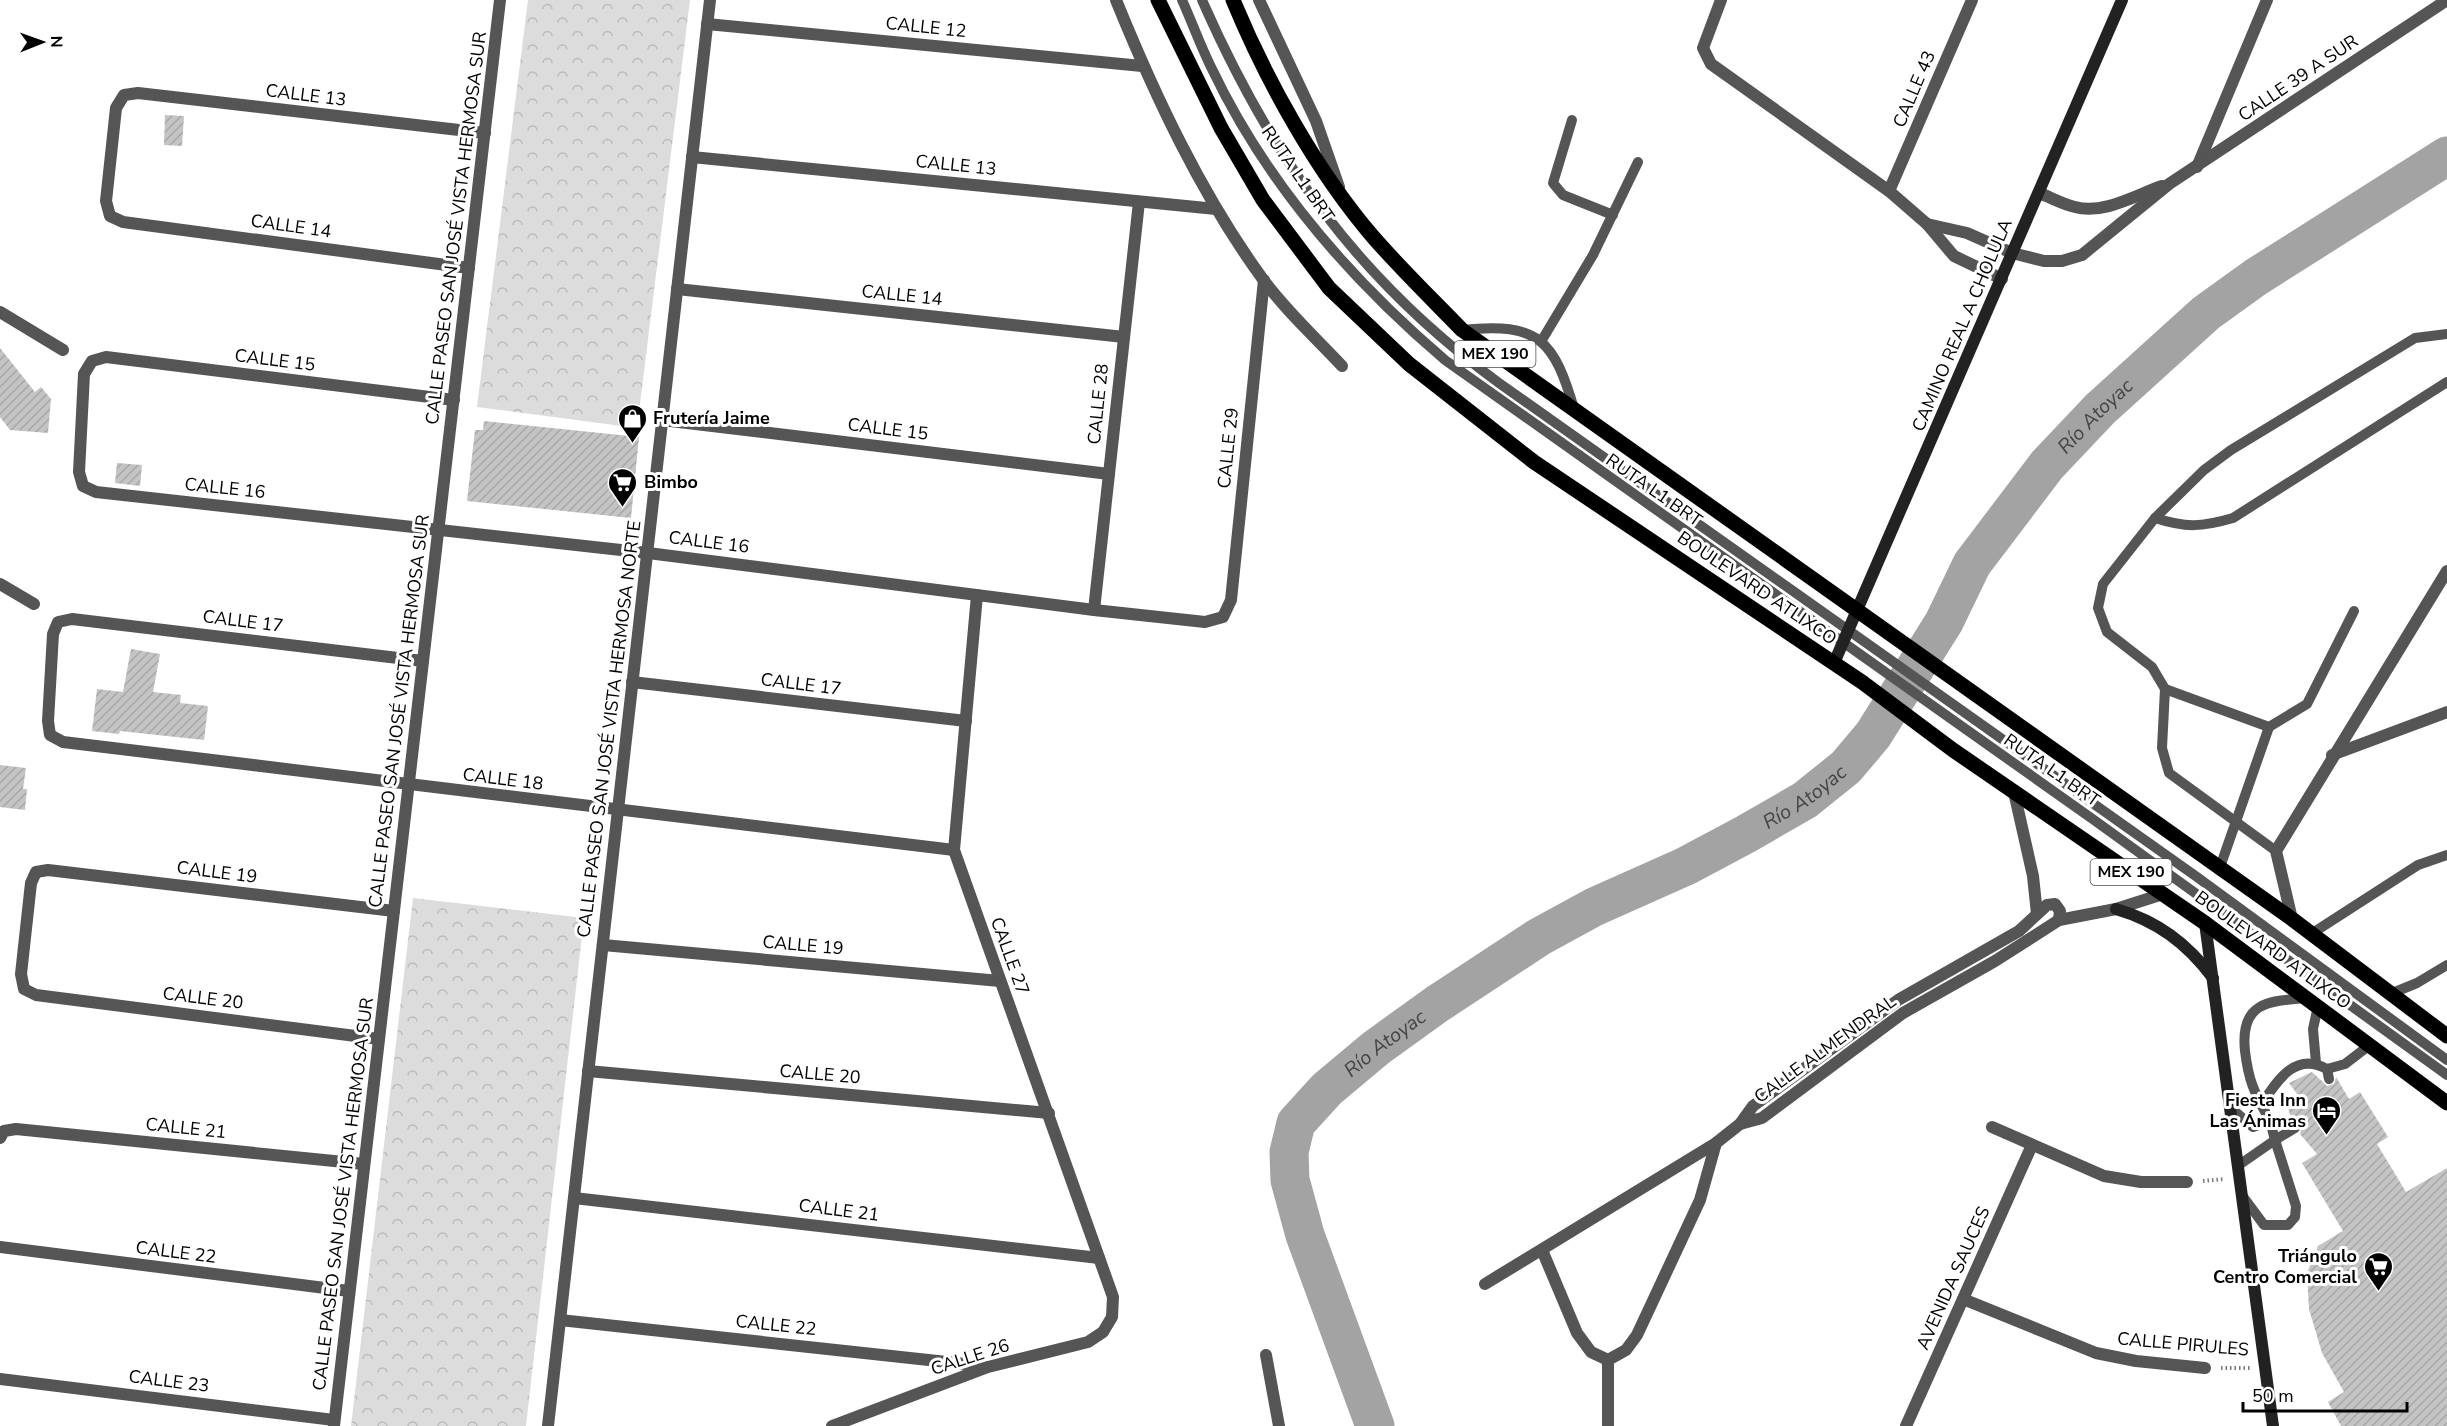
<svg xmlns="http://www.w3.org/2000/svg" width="2447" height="1426" font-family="'Nunito Sans',sans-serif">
<defs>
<pattern id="park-crowns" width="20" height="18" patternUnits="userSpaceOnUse" patternTransform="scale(1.5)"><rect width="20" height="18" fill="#dcdcdc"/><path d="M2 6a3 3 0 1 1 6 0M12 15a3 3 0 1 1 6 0" fill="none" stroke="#bbb"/></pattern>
<pattern id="building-hatch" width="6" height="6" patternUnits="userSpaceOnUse" patternTransform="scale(1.5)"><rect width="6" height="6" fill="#c4c4c4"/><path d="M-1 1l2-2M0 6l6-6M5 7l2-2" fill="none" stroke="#a7a7a7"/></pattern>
</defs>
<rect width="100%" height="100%" fill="#fff"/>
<g fill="url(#park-crowns)">
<path d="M528,0H690L637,428L477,407Z"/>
<path d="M413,898L584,918L526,1426H351Z"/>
</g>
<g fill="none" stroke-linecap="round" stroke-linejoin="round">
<path stroke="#a3a3a3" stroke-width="39" id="s1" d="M1375,1426L1305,1235L1290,1180L1289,1152L1296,1123L1327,1089L1376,1048L1437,1004L1539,937L1594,907L1686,866L1746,834L1805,800L1846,767L1873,735L1944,622L1972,564L2047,465L2100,409L2206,313L2256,277L2447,156"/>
</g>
<g fill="url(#building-hatch)">
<path d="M165,115L184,116L182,146L164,145Z"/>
<path d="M0,348L35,392L41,387L51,399L48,433L10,430L0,417Z"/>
<path d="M484,421L639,437L631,518L467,501L475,430H483Z"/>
<path d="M117,463L142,465L140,486L115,483Z"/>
<path d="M131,649L160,654L153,692L181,695L180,703L208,706L204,740L120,731L119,734L92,731L97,689L123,692Z"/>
<path d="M0,765L26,768L23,789H27L25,810L0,807Z"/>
<path d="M2312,1072L2327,1086L2334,1084L2336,1077L2349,1099L2360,1092L2388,1137L2377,1144L2406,1192L2447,1168V1426H2341L2328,1402L2344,1392L2322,1353L2309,1309L2307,1273L2318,1246L2343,1231L2302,1163L2317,1154L2300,1134L2302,1125L2292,1121L2286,1102L2298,1095L2289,1083Z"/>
</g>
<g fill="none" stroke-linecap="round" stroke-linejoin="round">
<g stroke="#777" stroke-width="4" stroke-dasharray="1.5 3" stroke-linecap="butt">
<path d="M2203,1181L2225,1179"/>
<path d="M2221,1368H2250"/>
</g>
<g stroke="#555" stroke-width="10">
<path d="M1182,0C1192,22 1200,45 1211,67C1265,181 1350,279 1445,360L2094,820L2447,1075"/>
<path d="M1202,0C1272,159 1358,280 1499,383L2197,877L2447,1060"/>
<path d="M1572,120L1553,183L1563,195L1613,215"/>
<path d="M1462,330C1540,322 1554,340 1575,412"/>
<path d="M1542,340L1593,255L1638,162"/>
<path d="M2155,518C2186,528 2202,527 2233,518L2447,382"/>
<path d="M2165,689L2269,727L2307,704L2354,611"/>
<path d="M2276,851L2169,773L2162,748L2165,689L2152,667L2107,632L2098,608L2103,584L2155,518L2204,470L2231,450L2415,338L2447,334"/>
<path d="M2219,870L2269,727"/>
<path d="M2311,934L2418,865L2447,855"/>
<path d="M2390,994L2417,983L2447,965"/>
<path d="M2316,1063L2313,1029L2318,1006"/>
<path d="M2327,1069L2345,1064L2371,1044"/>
<path d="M2261,1105C2277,1081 2295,1051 2327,1069L2329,1079"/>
<path d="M2231,1108L2253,1127L2270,1121C2255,1093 2249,1084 2245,1051C2240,1003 2266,1001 2307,998"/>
<path d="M2270,1121L2275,1140L2295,1128"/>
<path d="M2239,1165L2275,1140L2296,1206L2295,1217L2288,1225H2264L2244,1198"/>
</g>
<g stroke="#555" stroke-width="12">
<path d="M1116,0C1155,96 1201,194 1262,278C1285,310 1316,338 1342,366"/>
<path d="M1259,0L1316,121L1339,187"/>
<path d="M1721,0L1703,48L1711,64L1889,191L1927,224L1954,256L2002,279"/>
<path d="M707,24L1142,66"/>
<path d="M692,157L1216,209"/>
<path d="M2197,167L2267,0"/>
<path d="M1889,191L1972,0"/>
<path d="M2039,193C2050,197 2062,204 2075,207C2103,215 2136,195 2162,186"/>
<path d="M1927,224L1967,233L2012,253L2044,261H2062L2082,255L2169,184L2447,0"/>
<path d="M469,268L123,222L110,216L106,201L116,108L124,95L138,93L485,133"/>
<path d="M677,289L1124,337"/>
<path d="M0,312L63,350"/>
<path d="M454,400L106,357L92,361L84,374L79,472L83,486L96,492L648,553L1094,610L1205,622L1223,617L1231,600L1264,280"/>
<path d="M662,420L1109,474"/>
<path d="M0,584L34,604"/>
<path d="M1094,610L1139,202"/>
<path d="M423,661L72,619L58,622L53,634L48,721L50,735L63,742L954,850"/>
<path d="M632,682L966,721"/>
<path d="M2332,755L2447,712"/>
<path d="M2014,792L2033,876L2037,914"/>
<path d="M2292,919L2276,851L2447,571"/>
<path d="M603,945L1000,981"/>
<path d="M379,1039L36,995L24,989L21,974L31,883L36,872L48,870L394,911"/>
<path d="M588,1071L1049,1113"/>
<path d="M1740,1124L1762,1118L1903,1013L1995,961L2059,920L2116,909L2163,894"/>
<path d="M1992,1127L2104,1176L2141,1182H2187"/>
<path d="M0,1138L4,1131L16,1129L364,1164"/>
<path d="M574,1198L1099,1258"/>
<path d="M0,1247L349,1291"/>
<path d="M1542,1250L1577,1333L1591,1352L1608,1360"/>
<path d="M1485,1284L1716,1143L1740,1124L1753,1106L1898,1000L2019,931L2047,905L2055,904L2060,911L2059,920"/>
<path d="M1963,1299L2096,1353L2136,1361L2205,1368"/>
<path d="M560,1320L984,1366"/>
<path d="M1266,1355L1279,1426"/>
<path d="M1608,1360L1626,1350L1637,1335L1700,1200L1716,1143"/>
<path d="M1608,1360V1426"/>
<path d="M0,1379L334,1420"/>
<path d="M334,1426L500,0"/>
<path d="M548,1426L710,0"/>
<path d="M832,1426L988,1367L1088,1342L1103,1332L1112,1317L1113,1297L954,850L977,595"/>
<path d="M1906,1426L2032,1145"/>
</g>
<g stroke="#222" stroke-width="12">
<path d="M1834,663L2122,0"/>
<path d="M2116,909C2157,921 2187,943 2213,978"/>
<path d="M2205,923L2273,1426"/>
</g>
<g stroke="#000" stroke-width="15">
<path d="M1158,0L1221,128L1263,200L1329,288L1409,364L1534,462L1862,682L1953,750L2205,923L2447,1103"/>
<path d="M1233,0C1266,80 1317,172 1374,238C1402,270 1433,300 1462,330L2292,919L2447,1036"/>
</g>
</g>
<defs>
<symbol id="shop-pin" viewBox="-11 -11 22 30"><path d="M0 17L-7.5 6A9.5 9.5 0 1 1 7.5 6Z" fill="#000" stroke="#fff"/><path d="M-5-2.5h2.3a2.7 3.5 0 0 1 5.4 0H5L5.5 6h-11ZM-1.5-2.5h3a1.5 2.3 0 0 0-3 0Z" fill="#fff"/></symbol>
<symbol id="supermarket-pin" viewBox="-11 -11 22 30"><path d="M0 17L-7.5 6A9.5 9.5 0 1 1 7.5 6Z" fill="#000" stroke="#fff"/><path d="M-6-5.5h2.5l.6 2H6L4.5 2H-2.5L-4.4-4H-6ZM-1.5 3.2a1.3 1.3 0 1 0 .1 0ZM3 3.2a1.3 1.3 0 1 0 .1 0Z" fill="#fff"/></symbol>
<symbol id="hotel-pin" viewBox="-11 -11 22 30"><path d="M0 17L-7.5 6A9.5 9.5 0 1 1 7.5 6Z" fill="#000" stroke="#fff"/><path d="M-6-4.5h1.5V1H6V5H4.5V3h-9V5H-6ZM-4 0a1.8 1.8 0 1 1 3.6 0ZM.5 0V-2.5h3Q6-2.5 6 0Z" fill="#fff"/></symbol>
</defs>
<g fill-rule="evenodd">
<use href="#shop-pin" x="616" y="402" width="33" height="45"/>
<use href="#supermarket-pin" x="606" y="466" width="33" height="45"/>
<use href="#hotel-pin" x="2310" y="1094" width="33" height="45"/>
<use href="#supermarket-pin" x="2362" y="1250" width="33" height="45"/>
</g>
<g text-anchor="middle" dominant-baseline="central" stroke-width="6" stroke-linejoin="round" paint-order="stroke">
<g fill="#fff" stroke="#4c4c4c" stroke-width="1.5">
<rect x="1454.5" y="341" width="81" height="26" rx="4.5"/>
<rect x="2090.5" y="859" width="81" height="26" rx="4.5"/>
</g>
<g font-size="16" font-weight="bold" fill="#000">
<text x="1495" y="354">MEX 190</text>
<text x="2131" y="872">MEX 190</text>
</g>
<g font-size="18" fill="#000" stroke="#fff">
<text transform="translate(926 27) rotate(6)">CALLE 12</text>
<text transform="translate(2298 78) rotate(-34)">CALLE 39 A SUR</text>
<text transform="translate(1914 89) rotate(-67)">CALLE 43</text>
<text transform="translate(306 95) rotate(7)">CALLE 13</text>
<text transform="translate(956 165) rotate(6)">CALLE 13</text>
<text transform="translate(1298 174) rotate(55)">RUTA L1 BRT</text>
<text transform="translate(291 226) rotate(8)">CALLE 14</text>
<text transform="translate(456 228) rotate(-83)">CALLE PASEO SAN JOSÉ VISTA HERMOSA SUR</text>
<text transform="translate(902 295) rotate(6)">CALLE 14</text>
<text transform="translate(1962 325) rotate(-67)">CAMINO REAL A CHOLULA</text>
<text transform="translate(275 360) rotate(7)">CALLE 15</text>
<text transform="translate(1098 404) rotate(-84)">CALLE 28</text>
<text transform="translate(888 429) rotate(7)">CALLE 15</text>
<text transform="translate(1228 448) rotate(-84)">CALLE 29</text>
<text transform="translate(225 488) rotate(6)">CALLE 16</text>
<text transform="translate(1654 490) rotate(35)">RUTA L1 BRT</text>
<text transform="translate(709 542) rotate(7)">CALLE 16</text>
<text transform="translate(1757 588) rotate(34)">BOULEVARD ATLIXCO</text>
<text transform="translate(243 621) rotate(7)">CALLE 17</text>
<text transform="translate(801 684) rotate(7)">CALLE 17</text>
<text transform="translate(399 711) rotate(-83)">CALLE PASEO SAN JOSÉ VISTA HERMOSA SUR</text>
<text transform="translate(609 729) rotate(-83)">CALLE PASEO SAN JOSÉ VISTA HERMOSA NORTE</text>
<text transform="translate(2052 770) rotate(35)">RUTA L1 BRT</text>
<text transform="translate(503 779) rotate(7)">CALLE 18</text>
<text transform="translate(217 872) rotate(7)">CALLE 19</text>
<text transform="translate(803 945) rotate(5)">CALLE 19</text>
<text transform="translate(2273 950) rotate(36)">BOULEVARD ATLIXCO</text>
<text transform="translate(1010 956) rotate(70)">CALLE 27</text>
<text transform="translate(203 998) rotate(7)">CALLE 20</text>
<text transform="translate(1825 1049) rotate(-36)">CALLE ALMENDRAL</text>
<text transform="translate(820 1074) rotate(5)">CALLE 20</text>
<text transform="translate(186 1128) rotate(6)">CALLE 21</text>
<text transform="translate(343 1194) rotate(-83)">CALLE PASEO SAN JOSÉ VISTA HERMOSA SUR</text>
<text transform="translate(839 1210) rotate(7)">CALLE 21</text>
<text transform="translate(176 1252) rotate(7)">CALLE 22</text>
<text transform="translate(1953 1278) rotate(-66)">AVENIDA SAUCES</text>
<text transform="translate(776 1325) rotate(6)">CALLE 22</text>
<text transform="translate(2183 1344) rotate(5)">CALLE PIRULES</text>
<text transform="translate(970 1357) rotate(-18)">CALLE 26</text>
<text transform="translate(169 1381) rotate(7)">CALLE 23</text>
</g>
<g font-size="18" font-weight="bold" fill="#000" stroke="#fff" text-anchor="start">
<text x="653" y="418">Frutería Jaime</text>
<text x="644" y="482">Bimbo</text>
<text x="2306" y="1100" text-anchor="end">Fiesta Inn<tspan x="2306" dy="21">Las Ánimas</tspan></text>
<text x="2357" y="1256" text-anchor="end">Triángulo<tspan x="2357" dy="21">Centro Comercial</tspan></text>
</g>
<g font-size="20" font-style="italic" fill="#444" stroke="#fff">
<text stroke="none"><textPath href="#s1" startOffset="1410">Río Atoyac</textPath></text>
<text stroke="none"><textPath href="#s1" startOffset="926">Río Atoyac</textPath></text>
<text stroke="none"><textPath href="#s1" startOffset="438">Río Atoyac</textPath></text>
</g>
</g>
<g transform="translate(42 42) rotate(89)" stroke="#ffffff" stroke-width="4.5" paint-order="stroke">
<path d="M0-4.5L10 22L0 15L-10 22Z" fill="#000000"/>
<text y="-9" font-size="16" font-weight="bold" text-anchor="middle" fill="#000000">N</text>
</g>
<path d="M2243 1402v9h164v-9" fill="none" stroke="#000000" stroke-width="3"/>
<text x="2252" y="1402" font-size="18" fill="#000000" stroke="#ffffff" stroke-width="4.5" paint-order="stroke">50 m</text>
</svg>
